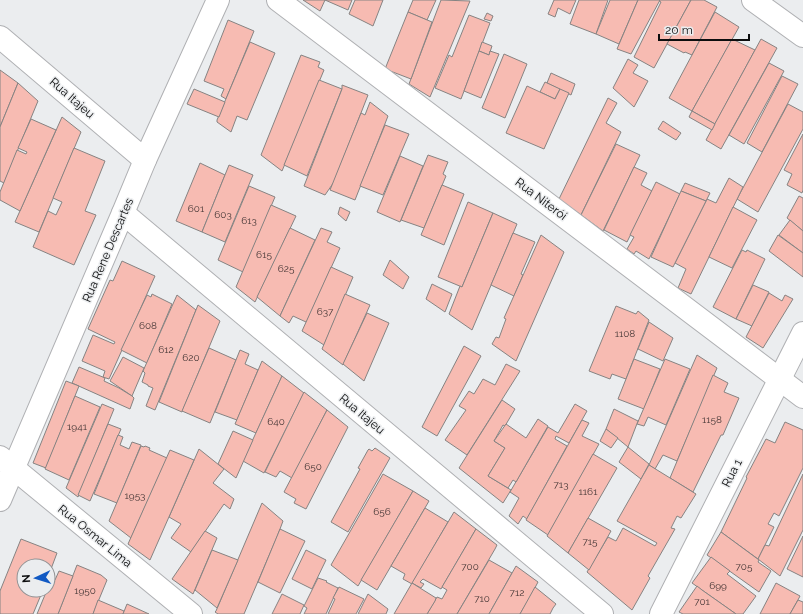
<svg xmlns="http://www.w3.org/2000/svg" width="803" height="614" font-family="Raleway,sans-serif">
<rect width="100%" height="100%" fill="#ebedef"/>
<g fill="#f7bbb2" stroke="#868382">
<path d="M303,0H325L320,11Z"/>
<path d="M325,0H352L348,10Z"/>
<path d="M355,0H383L373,26L349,14Z"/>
<path d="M413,0H436L427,20L408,12Z"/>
<path d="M441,0L470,1L430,97L409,84Z"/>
<path d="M554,0H576L570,14L558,8L555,17L548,14Z"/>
<path d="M579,0H608L596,34L570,24Z"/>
<path d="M610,0H638L619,44L596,34Z"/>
<path d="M638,0H660L631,54L617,49Z"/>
<path d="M660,0H691L654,68L634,57L661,2L659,1Z"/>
<path d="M691,0H704L717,7L692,55L685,52L684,53L667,44Z"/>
<path d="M408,12L432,22L411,79L385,69Z"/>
<path d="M715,12L739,27L692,111L669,98Z"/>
<path d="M487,13L493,16L491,21L484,19Z"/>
<path d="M469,15L490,23L461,99L435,88L449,55L452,57Z"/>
<path d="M228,20L254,31L226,99L221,96L224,89L204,81Z"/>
<path d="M732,39L755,50L715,124L692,111Z"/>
<path d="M761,39L777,48L721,149L706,140Z"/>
<path d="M250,42L275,53L247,120L237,116L231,132L217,122V120Z"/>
<path d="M482,42L492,46L489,55L479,51Z"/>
<path d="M479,51L489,55L490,51L499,54L481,98L464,91Z"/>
<path d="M504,54L527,64L505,118L482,108Z"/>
<path d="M301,55L320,62L318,67L324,70L282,171L261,155Z"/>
<path d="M628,59L638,65L633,73L648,81L634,107L613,88Z"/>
<path d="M769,63L784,71L744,144L729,135Z"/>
<path d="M0,70L18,83L0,127Z"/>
<path d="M551,73L575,84L571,95L547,83Z"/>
<path d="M782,76L798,84L762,152L747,143Z"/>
<path d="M319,80L342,89L307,176L284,165Z"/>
<path d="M545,82L560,89L555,99L540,92Z"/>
<path d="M18,83L38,101L4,183L0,181V127Z"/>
<path d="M342,85L368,95L334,182L325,195L304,186L342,89Z"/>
<path d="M527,86L555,99L560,89L569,93L544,149L506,133Z"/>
<path d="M194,89L225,102L219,117L187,104Z"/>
<path d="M608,98L617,103L606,123L621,132L581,215L559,199Z"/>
<path d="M370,102L388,116L355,200L330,190L361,113L365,115Z"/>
<path d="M788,104L803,112V129L758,212L737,199Z"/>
<path d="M692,111L715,124L712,130L689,117Z"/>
<path d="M62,117L81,132L39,232L15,222Z"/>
<path d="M31,119L56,130L20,211L0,200V192L17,150L26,154L27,152L18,148Z"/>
<path d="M663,121L681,133L676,140L658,129Z"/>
<path d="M385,125L409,134L383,195L360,186Z"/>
<path d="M803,134V190L802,193L787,185L792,174L784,170Z"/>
<path d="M616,144L640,155L603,231L581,215Z"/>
<path d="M74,148L105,161L85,211L96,215L74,265L33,247L48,211L56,215L62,202L53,198Z"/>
<path d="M428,155L448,162L443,174L446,176L424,228L401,220Z"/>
<path d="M400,156L423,166L400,222L377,212Z"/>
<path d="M200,163L225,175L202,232L176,221Z"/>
<path d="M229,165L253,175L225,242L202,232Z"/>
<path d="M634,167L647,173L641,185L652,191L627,242L604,230Z"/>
<path d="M729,178L743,187L691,294L678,288L686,269L675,263L707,199L716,203Z"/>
<path d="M656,182L680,194L649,259L636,251L634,254L627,249L634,237L630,235Z"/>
<path d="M685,183L710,193L706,201L681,191Z"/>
<path d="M442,185L464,194L444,245L421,235Z"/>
<path d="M249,186L275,197L243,272L218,260Z"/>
<path d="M681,191L706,201L673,267L651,257Z"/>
<path d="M799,196L803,198V231L787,218Z"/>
<path d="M468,202L493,213L462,287L438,277Z"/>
<path d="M271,205L296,216L255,302L236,287Z"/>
<path d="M340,207L350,212L346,221L338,214Z"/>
<path d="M733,207L757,220L732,268L709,257Z"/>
<path d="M493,213L517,224L472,330L449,314L460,286L462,287Z"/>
<path d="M790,220L803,231V253L779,235Z"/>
<path d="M290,228L315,240L280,316L257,297Z"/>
<path d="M321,228L332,232L327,242L340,248L307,321L306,322L293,316L289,323L280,316Z"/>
<path d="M513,233L535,242L521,274L523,275L514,296L491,285Z"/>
<path d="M541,235L564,252L516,361L492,344L496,337L499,338L506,319L504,318Z"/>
<path d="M778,235L803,253V277L769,251Z"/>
<path d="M742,250L746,252L747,250L765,259L736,319L713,307Z"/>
<path d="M390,260L409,277L403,289L383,275Z"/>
<path d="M122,261L155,276L109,379L103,377L105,371L82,361L93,335L114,344L115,342L88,329L110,280L113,281Z"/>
<path d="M331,267L353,277L324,345L302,331Z"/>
<path d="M432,284L452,294L445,312L426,299Z"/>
<path d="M753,285L769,292L752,326L736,319Z"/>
<path d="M769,293L782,301L785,295L793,299L763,348L746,337Z"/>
<path d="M152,294L172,304L147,363L121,350L147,295L151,297Z"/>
<path d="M345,294L370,305L343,365L322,349Z"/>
<path d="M177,295L196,310L155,410L146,406L153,388L148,386V385L142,382L145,373L143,371Z"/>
<path d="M198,305L220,321L182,412L159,402Z"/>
<path d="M616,306L636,314L638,311L649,320L626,379L612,374L610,379L589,371Z"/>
<path d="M367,313L389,323L364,381L343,364Z"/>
<path d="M649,322L673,338L663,361L638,349Z"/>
<path d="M464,346L481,356L437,436L422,427Z"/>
<path d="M209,348L236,360L210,423L182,411Z"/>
<path d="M240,350L249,354L245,364L258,370L237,420L215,412Z"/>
<path d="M697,355L717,368L677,461L663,455L655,469L649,465Z"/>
<path d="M123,357L144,368L132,396L110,381Z"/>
<path d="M634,359L660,369L644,409L618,399Z"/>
<path d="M665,359L690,369L666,425L648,417L644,426L637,424Z"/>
<path d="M262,361L282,376L256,433L235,424Z"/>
<path d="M506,364L520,371L467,455L445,440L466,410L459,406L469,391L474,394L483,379L495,385Z"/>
<path d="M79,367L105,378L104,381L119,388L132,396L134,398L130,409L72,383Z"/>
<path d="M713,375L728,383L724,392L739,398L723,435H721L693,492L670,478Z"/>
<path d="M282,376L304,393L264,473L243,461Z"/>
<path d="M66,381L79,386L46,468L33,463Z"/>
<path d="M304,392L327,410L292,478L280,471L276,477L265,472Z"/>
<path d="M75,396L100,407L69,480L45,469Z"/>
<path d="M502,400L515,409L505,426L503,425L494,441L505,448L488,476L511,490L503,503L459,468Z"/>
<path d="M102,404L114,409L78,497L66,488Z"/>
<path d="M575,404L587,411L569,443L556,436L555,439L567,446L527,519L523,516L518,524L509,516L519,498L510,492L548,427L558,433Z"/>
<path d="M614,409L638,421L628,447L606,429Z"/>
<path d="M327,410L348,427L306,509L294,503L296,499L284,492Z"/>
<path d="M538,419L548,426L516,482L513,480L508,488L488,476L505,448L494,441L506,424L526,438Z"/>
<path d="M582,420L589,423L582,436L599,444L548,535L526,520Z"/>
<path d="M785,422L803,430V468L779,516L774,513L768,524L774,527L758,559L721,532L747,478L746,477L766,439L775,443Z"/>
<path d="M108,424L121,429L90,501L78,495Z"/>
<path d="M606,429L618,438L611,448L600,441Z"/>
<path d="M233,431L253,440L236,478L218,464Z"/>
<path d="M118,435L123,437L120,445L129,449L132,442L141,445L117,503L94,494Z"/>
<path d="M141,446L144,447L145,446L150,448L149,450L167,458L131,538L109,521Z"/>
<path d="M628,447L649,464L641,479L619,462Z"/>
<path d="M375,448L390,458L348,532L331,522L360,469L358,468L368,450L369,449L372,451Z"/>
<path d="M199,449L224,469L213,483L234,499L230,509L224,504L191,552L171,538L181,524L169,517Z"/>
<path d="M170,450L194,460L150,560L128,544Z"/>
<path d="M593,454L617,468L568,553L547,536Z"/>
<path d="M649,465L696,494L681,518L677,516L671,528L675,529L648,576L650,578L632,610L587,572L608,537L616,541L623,528L655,546L657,543L617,521Z"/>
<path d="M383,474L413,491L358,586L331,565Z"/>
<path d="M803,474V530L780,576L758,559L765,545L769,546Z"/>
<path d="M413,491L429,501L377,590L361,580Z"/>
<path d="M262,503L283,521L277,537L244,614H218L215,612L216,611Z"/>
<path d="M425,508L448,522L412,584L403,579L405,574L391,566Z"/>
<path d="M454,512L476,529L441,589L423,579L420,582L424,584L421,588L412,583Z"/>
<path d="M588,518L611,531L589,570L568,553Z"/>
<path d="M280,529L305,541L280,593L258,582Z"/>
<path d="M476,529L497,545L495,549L457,614H427L437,597L442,599L447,590L442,587Z"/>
<path d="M205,531L217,538L193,594L172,579Z"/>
<path d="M721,532L759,560L758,562L771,571L759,592L707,555Z"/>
<path d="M803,536V577L787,569Z"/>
<path d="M21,539L57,553L48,577V566H24V590H43L33,614H0V591Z"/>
<path d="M212,550L238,560L217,608L195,590Z"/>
<path d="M306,550L326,560L312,589L292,579Z"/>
<path d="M711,557L730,571L727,574L756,596L743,614H736L692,583Z"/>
<path d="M489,560L512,573L489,614H457Z"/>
<path d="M77,565L101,575L107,580L93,614H58Z"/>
<path d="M516,566L538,582L529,599L520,614H489Z"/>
<path d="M59,571L73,576L58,614H37L47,590H48L52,578L55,580Z"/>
<path d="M318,578L327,581L326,582L338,588L326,614H304L307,608L304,606Z"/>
<path d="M412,583L436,598L435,601L427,614H394Z"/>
<path d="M776,583L800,596L799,598L790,614H760Z"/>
<path d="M697,586L702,590L736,614H683L679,612Z"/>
<path d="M339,587L364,599L356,614H328L335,599L333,598Z"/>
<path d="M535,587L556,604L553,608L550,614H520Z"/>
<path d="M282,594L304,605L300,614H272Z"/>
<path d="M368,594L388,609L386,614H358Z"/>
<path d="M98,600L124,611L123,614H93Z"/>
<path d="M798,600L803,602V614H790Z"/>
<path d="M127,604L149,614H123Z"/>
</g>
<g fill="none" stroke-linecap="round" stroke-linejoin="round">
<defs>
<g id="minor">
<path d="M278,0L803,397"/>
<path d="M753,0L803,36"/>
<path d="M0,37L145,160"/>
<path d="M123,213L602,614"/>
<path d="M0,457L191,614"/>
<path d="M0,500L123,213L145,160L218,0"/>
<path d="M661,614L803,333"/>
</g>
</defs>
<use href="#minor" stroke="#afb0b3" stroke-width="24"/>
<use href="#minor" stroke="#fff" stroke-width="22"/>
</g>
<g text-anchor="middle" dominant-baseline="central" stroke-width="3" stroke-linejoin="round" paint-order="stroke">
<g font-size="10" fill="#473837">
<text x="196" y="208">601</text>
<text x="223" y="214">603</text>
<text x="249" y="220">613</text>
<text x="264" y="254">615</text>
<text x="286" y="268">625</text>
<text x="325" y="311">637</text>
<text x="148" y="325">608</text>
<text x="625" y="333">1108</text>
<text x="166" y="349">612</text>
<text x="191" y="357">620</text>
<text x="712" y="419">1158</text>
<text x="276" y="421">640</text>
<text x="77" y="426">1941</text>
<text x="313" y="466">650</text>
<text x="561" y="484">713</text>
<text x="588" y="491">1161</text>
<text x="135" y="495">1953</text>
<text x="382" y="511">656</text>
<text x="590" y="541">715</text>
<text x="470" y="566">700</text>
<text x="744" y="566">705</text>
<text x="718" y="585">699</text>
<text x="85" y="590">1950</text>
<text x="517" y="592">712</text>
<text x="482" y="598">710</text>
<text x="702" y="601">701</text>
</g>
<g font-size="12" fill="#0c0d0e" stroke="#ebedef">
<text transform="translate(72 98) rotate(41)">Rua Itajeu</text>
<text transform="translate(541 199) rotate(37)">Rua Niterói</text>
<text transform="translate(108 250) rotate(-67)">Rua Rene Descartes</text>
<text transform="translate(362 414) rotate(40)">Rua Itajeu</text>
<text transform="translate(732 473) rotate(-63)">Rua 1</text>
<text transform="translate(95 536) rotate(39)">Rua Osmar Lima</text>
</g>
</g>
<g transform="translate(36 578) rotate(266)"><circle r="19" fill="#ebedef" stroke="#929395"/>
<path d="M0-3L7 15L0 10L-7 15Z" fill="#1159c3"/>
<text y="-6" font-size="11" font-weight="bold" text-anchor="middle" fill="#0c0d0e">N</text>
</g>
<path d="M659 34v6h90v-6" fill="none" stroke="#0c0d0e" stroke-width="2"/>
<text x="665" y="34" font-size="12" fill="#0c0d0e" stroke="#ebedef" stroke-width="3" paint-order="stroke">20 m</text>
</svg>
